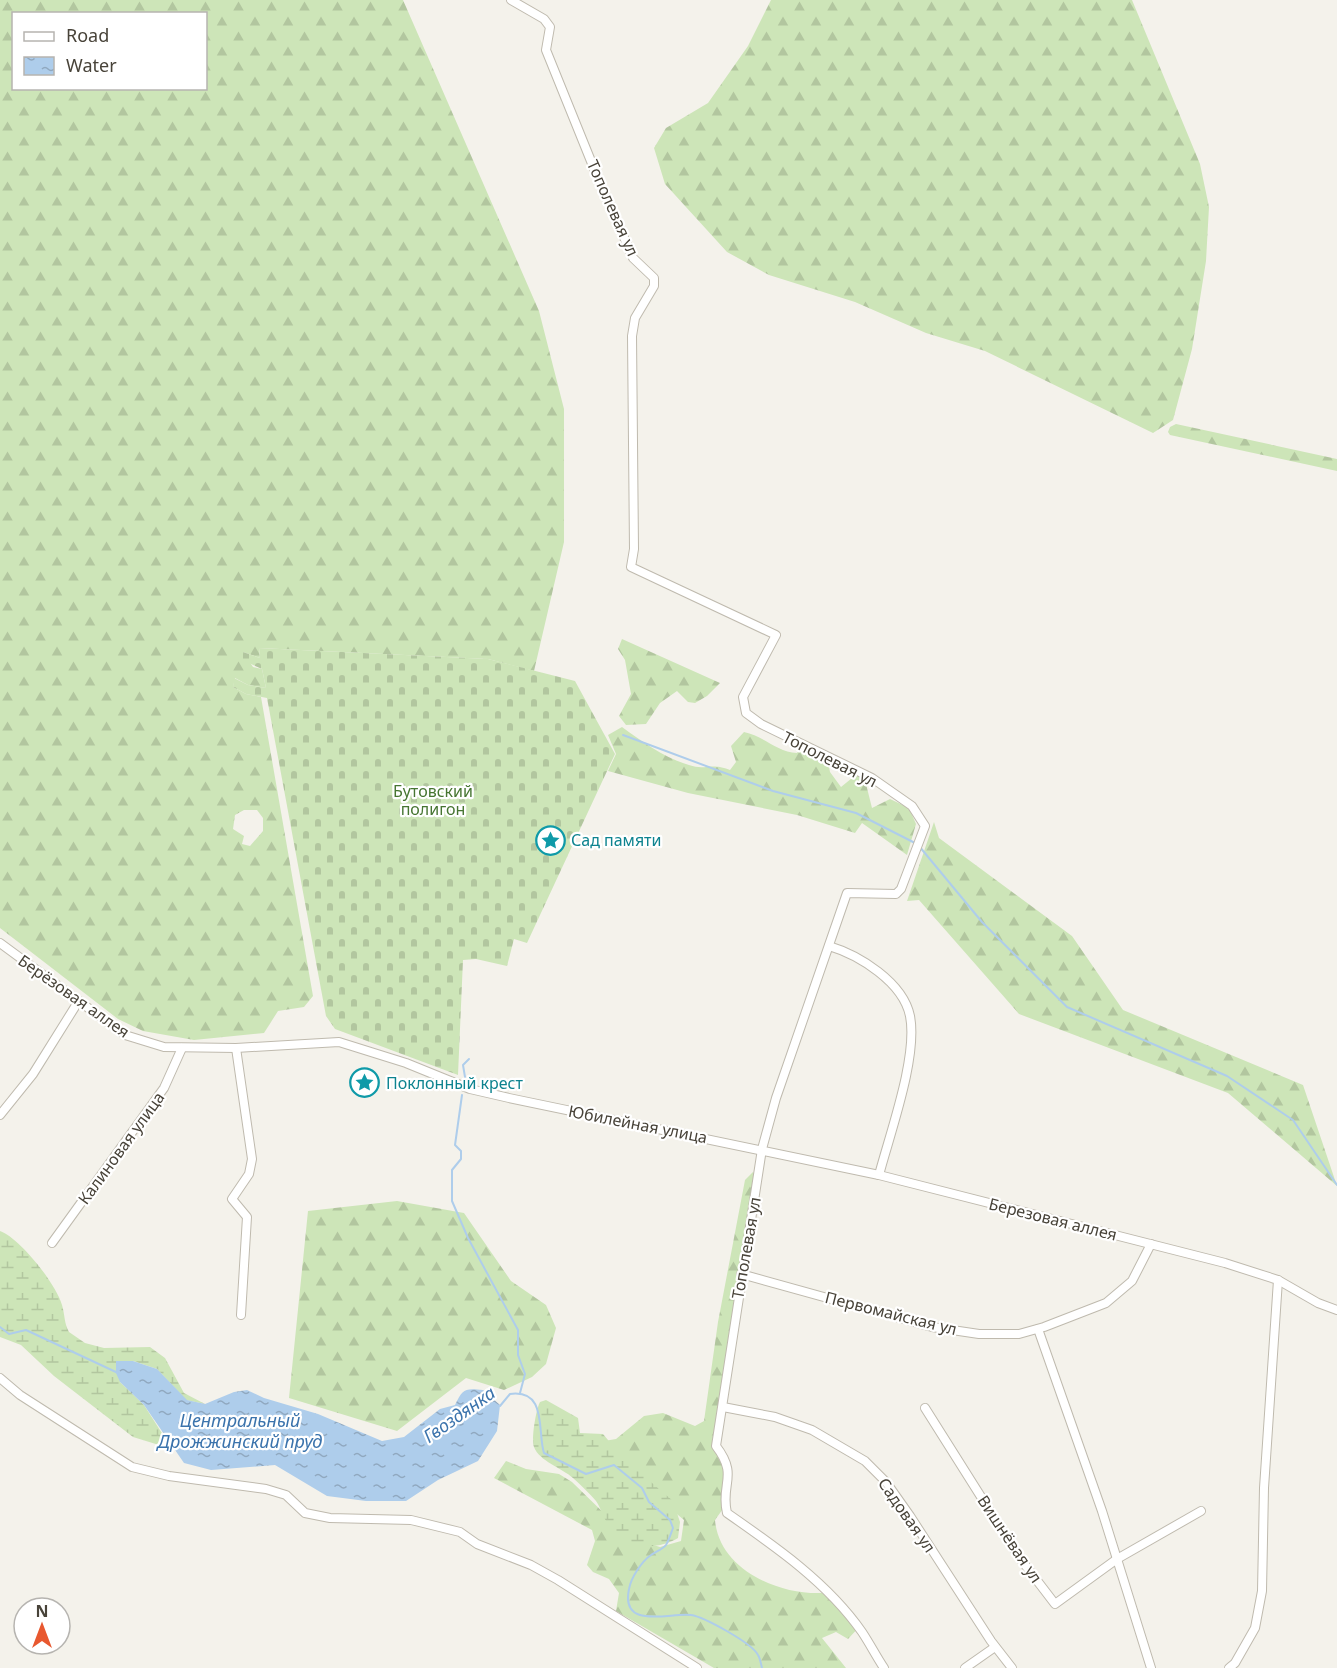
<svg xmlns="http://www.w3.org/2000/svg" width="1337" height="1668" font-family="'Noto Sans',sans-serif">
<defs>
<pattern id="forest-firs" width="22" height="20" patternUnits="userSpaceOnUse" patternTransform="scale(1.5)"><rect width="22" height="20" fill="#cde5b8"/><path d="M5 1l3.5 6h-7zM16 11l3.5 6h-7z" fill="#b2c69f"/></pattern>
<pattern id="wetland-marsh" width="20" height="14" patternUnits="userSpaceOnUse" patternTransform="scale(1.5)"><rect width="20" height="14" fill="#cde5b8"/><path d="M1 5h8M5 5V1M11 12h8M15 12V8" fill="none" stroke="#b2c69f"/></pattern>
<pattern id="cemetery-stones" width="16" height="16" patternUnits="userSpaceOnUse" patternTransform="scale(1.5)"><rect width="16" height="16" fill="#cde5b8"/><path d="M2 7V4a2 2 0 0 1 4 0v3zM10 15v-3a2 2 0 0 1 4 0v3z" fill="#b2c69f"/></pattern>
<pattern id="water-ripples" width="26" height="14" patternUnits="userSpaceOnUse" patternTransform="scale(1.5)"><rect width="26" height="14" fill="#aecdeb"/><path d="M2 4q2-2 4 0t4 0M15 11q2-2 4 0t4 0" fill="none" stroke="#90a8bf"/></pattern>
</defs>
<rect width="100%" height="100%" fill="#f4f2eb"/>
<g fill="url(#forest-firs)" fill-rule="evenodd">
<path d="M0,0H403L539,311L564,409V542L534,671L488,659L259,648L260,658L243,652L253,667L262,669L266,688L248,685L235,678L233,687L246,694L261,697L313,996L304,1007L278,1011L264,1033L194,1040L143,1031L118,1019L0,928ZM14,14H206V88H14ZM244,810H257L263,818V831L250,846L242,844L244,836L233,829L235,815Z"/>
<path d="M771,0H1132L1200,164L1209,207L1206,261L1192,349L1173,420L1153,433L985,351L926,333L855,302L769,275L727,252L665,184L654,148L666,128L708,103L748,46Z"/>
<path d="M1176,424L1337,459V471L1170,435L1168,432L1170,427Z"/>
<path d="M622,639L720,683L707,696L695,703L688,702L677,691L660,703L646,724L626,725L619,716L631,694L625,660L618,649Z"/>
<path d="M622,727C643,742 664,758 689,765C706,771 710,762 730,770L736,762L731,746L744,732C764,736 777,752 797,753L803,745L827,757L830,772L841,787L857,774L864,776L872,808L890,799L909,808L916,824L907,855L862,823L855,833L797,815L688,793L608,771L616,754L608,735Z"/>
<path d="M934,822L939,838L1072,936L1123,1010L1303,1085L1337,1186L1228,1093L1019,1014L919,900L907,901Z"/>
<path d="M753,1172L758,1178L716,1446L726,1459L725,1506L715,1520C719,1569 778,1595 822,1593L861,1625L848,1639L836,1632L822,1638L846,1668H714L616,1611L619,1593L609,1579L593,1572L587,1565L595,1541L592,1530L494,1478L506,1461L526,1469L559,1474L572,1482L610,1519L637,1540L660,1547L681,1541L684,1520L592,1443L616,1439L644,1416L663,1413L695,1426L704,1421L718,1322L745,1180Z"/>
<path d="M397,1201L464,1213L511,1281L546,1305L556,1328L546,1364L532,1377L504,1390L466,1378L397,1431L289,1398L308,1211Z"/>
</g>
<g fill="url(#wetland-marsh)">
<path d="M0,1231C20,1238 56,1284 62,1305C65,1315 64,1323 69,1332L85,1343L104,1348L150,1347L165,1358L184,1393L205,1404L186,1400L157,1369L133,1361L120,1382L144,1405L172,1449L133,1437L54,1376L21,1345L0,1337Z"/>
<path d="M546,1400L578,1418L580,1433L603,1434L623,1458L673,1501L680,1522L678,1538C654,1552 626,1548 609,1525C603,1518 601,1508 596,1501C589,1493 581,1485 573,1478C562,1468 539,1461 534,1447C531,1440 536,1409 540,1402Z"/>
</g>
<path fill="url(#cemetery-stones)" d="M259,648L488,659L575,681L615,754L527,943L514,939L507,966L476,959L463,960L458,1075L335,1029L326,1016L267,698L246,694L233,687L234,678L248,685L266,688L262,669L242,660L243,652L260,658Z"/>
<path fill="url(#water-ripples)" d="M116,1361H133L157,1369L187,1400L205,1404L234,1392L247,1390L264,1398L318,1414L382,1441L404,1437L440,1409L455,1405C463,1389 464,1388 483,1390L500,1405L497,1431L478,1461L438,1480L406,1501H366L327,1496L275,1465L211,1470L184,1463L144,1405L120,1382L116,1373Z"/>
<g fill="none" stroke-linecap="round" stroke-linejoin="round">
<g stroke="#aecdeb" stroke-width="2">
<path d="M623,735L773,791L856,813L915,843"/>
<path d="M919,846L982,922L1067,1007L1227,1076L1293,1120L1337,1185"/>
<path d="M465,1077L463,1065L469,1059"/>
<path d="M462,1095L455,1145L461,1151V1159L452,1170V1201L468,1238L518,1330V1355L525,1374L520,1393"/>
<path d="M0,1327L9,1334L26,1330L118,1373"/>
<path d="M500,1406L510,1394C548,1389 537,1432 544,1453L586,1474L614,1465L642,1488L649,1502L670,1520L673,1528C671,1533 669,1540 666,1545C663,1549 655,1552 651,1555C641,1562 631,1578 629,1589C620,1631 671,1612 691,1615C704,1617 752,1643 758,1655C760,1658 761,1664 762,1668"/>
</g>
<defs>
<g id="minor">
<path d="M511,0L544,19L550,27L546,50L597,176L633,258L654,278V286L635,318L632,336L634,549L631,567L776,635L743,697L746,713L761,724L872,778L912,806L925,826L901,889L896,894L847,893L776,1098L762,1149L716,1446C739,1476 720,1484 727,1513C776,1547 828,1583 862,1632C870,1644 876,1656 884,1668"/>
<path d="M0,943L125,1035L164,1047L236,1048L339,1042L406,1063L470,1089L509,1098L879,1175L1225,1263L1278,1280L1318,1303L1337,1310"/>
<path d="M829,946C859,955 903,982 910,1016C918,1057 890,1133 879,1175"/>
<path d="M236,1048L252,1159L249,1174L232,1199L247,1217L241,1315"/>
<path d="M0,1115L33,1074L78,1002"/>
<path d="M52,1243L164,1088L182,1048"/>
<path d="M741,1274L932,1327L979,1334H1019L1044,1327L1106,1303L1132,1281L1151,1244"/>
<path d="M1038,1329L1102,1511L1151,1668"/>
<path d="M0,1378L20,1395L132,1467L169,1476L266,1489L286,1495L305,1513L330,1518L411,1520L460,1532L477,1544L531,1565L558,1580L697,1668"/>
<path d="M723,1407L775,1417L812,1430L865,1461L886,1482L910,1516L991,1641L1012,1668"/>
<path d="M925,1408L1019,1557L1055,1604L1117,1559L1201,1511"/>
<path d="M965,1668L995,1647"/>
<path d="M1229,1668L1235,1663L1255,1628L1262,1591L1264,1488L1278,1280"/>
</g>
</defs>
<use href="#minor" stroke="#bfbaae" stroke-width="10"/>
<use href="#minor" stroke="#fff" stroke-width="8"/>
</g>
<defs>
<symbol id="sight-ring" viewBox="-11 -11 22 22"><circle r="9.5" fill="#fff" stroke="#0f9aa8" stroke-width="1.5"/><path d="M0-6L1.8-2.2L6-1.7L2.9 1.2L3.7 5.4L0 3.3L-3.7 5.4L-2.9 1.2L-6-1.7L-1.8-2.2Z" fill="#0f9aa8"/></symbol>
</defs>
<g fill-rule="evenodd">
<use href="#sight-ring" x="534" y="824" width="33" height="33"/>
<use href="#sight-ring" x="348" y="1066" width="33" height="33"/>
</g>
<g text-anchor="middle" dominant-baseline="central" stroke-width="4.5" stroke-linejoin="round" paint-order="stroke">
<g font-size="16" fill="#484339" stroke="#fff">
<text transform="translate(613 208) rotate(66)">Тополевая ул</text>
<text transform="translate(830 759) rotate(27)">Тополевая ул</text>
<text transform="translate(74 996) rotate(35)">Берёзовая аллея</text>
<text transform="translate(638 1124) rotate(11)">Юбилейная улица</text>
<text transform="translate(121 1148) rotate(-54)">Калиновая улица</text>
<text transform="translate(1053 1219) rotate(14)">Березовая аллея</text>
<text transform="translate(746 1248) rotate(-80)">Тополевая ул</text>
<text transform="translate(891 1313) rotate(14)">Первомайская ул</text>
<text transform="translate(907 1515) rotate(55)">Садовая ул</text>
<text transform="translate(1010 1539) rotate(56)">Вишнёвая ул</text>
</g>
<g font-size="16" fill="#467531" stroke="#fff">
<text x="433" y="791">Бутовский<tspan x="433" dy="18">полигон</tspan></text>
</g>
<g font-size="16" fill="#0d838f" stroke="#fff" text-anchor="start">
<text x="571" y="840">Сад памяти</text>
<text x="386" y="1083">Поклонный крест</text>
</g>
<g font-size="18" font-style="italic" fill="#3b73ac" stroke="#fff">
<text transform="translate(459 1414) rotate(-35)">Гвоздянка</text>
<text x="240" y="1420">Центральный<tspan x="240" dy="21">Дрожжинский пруд</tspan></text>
</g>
</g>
<rect x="12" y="12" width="195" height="78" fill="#ffffff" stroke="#b6b4b0" stroke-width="1.5"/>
<rect x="24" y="32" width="30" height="9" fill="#ffffff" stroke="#b6b4b0" stroke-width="1.5"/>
<text x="66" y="42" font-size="18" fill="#484339">Road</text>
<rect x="24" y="57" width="30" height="18" fill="url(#water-ripples)" stroke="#b6b4b0" stroke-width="1.5"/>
<text x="66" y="72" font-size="18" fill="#484339">Water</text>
<g transform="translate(42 1626)"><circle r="28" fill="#ffffff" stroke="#b6b4b0" stroke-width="1.5"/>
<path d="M0-4.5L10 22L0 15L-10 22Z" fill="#e8582f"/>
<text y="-9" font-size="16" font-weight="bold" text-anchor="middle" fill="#484339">N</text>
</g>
</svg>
